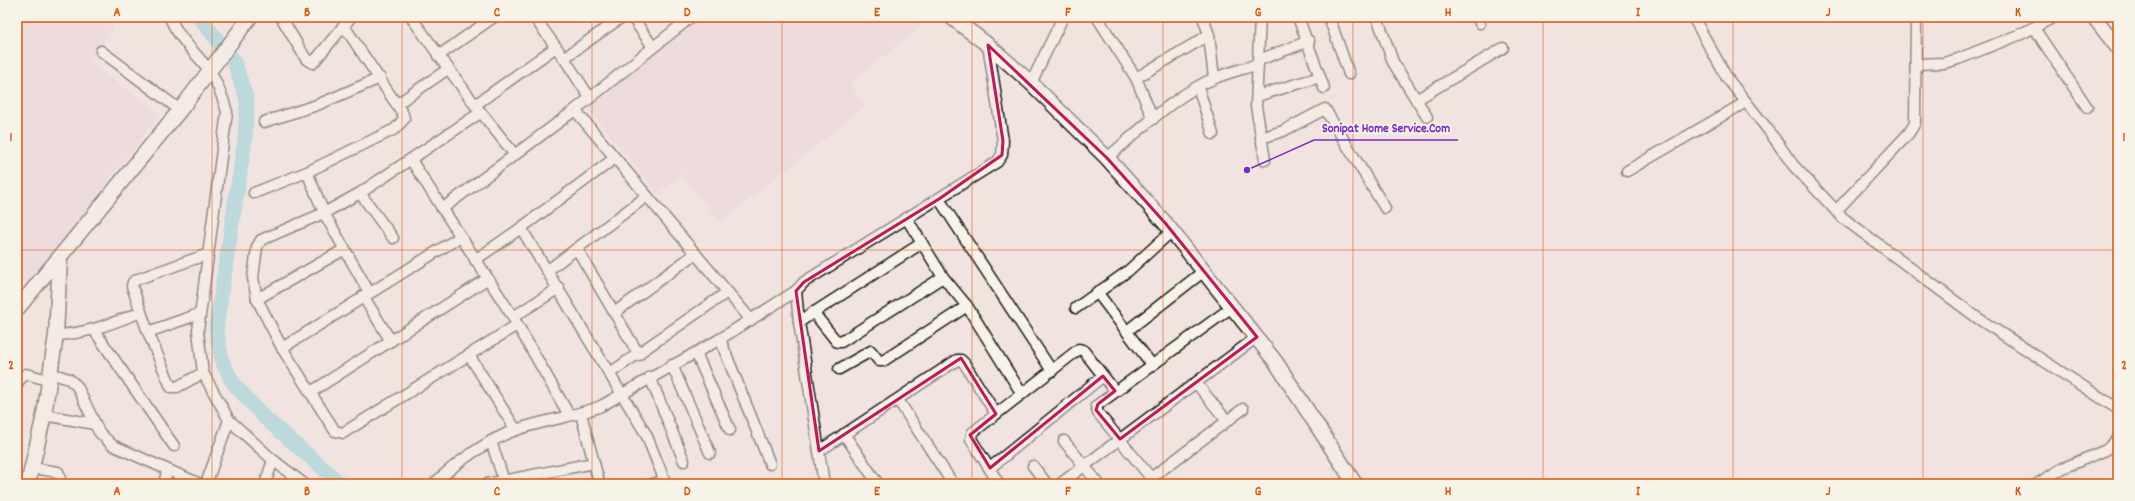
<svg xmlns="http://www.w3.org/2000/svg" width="2135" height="501" font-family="Dekko,sans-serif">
<rect width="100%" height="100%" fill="#f1e3e0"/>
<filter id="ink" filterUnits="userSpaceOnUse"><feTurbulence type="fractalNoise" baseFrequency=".025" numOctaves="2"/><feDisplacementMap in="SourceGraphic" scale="8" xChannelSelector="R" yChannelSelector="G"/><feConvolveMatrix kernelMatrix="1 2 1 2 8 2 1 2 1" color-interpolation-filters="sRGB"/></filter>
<g filter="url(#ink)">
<g fill="#ead0d6">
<path d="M17,17H108L116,23L90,62L160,114L30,284L17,277Z"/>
<path d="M694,17H934L849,83L865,106L721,222L681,175L658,194L585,105Z"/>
</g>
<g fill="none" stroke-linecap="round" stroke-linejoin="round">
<path stroke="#7dcdd8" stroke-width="15" d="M199,17L234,61L247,100L245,139L216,328L222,361L233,383L265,418L341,484"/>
<defs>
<g id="street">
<path d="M170,17C177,37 196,53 209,70C217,82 223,98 227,112L198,331L203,373L229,420L273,460L304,484"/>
<path d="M281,17L306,59L313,63L351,17"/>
<path d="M411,17L475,105L515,155"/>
<path d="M534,17L564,58L590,98"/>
<path d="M632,17L653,47"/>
<path d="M1097,17L1136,78L1153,119"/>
<path d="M1203,17L1209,35L1214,78"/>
<path d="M1260,17L1256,106L1265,160"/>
<path d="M1298,17L1324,88"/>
<path d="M1329,17L1349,74"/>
<path d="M1377,17L1393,62L1427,117"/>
<path d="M1477,17L1480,23"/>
<path d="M1693,17L1727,78L1769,131L1793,165L1843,218L1979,319L2118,409"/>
<path d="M2034,28L2087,107"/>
<path d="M101,51L180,110"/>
<path d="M438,56L494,17"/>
<path d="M564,58L622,17"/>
<path d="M1259,60L1309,41"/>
<path d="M1916,64L1944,63L1958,59L2021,34L2054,17"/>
<path d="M1136,78L1209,35"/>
<path d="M1031,83L1063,17"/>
<path d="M1198,87L1213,134"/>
<path d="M1257,96L1320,77"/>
<path d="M1416,100L1503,48"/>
<path d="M397,104L448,69"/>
<path d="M475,105L556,47"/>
<path d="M575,110L751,320"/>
<path d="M480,113L360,193L324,213L261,240L257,247L253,278L257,299L282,348L335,431L343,433L517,325"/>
<path d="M264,122L317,105L380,78"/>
<path d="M1261,138L1283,131L1325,109L1385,208"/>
<path d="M1107,158C1139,131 1176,94 1215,78C1229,72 1244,69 1258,64"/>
<path d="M411,160L513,317L569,415"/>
<path d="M1627,171L1746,102"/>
<path d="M307,172L324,213L369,292"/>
<path d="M254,193L307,172L395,129L404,119L403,114L344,26"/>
<path d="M360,193L393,238"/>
<path d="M939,199L1052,371"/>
<path d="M442,209L575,110L691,17"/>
<path d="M1836,211L1909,133L1915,123L1916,17"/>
<path d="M907,219L943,277L967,306L1022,394"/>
<path d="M521,228L646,434L666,484"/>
<path d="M577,249L639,355"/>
<path d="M475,260L521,228L615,158"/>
<path d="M548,270L647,196"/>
<path d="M1097,292L1152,365"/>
<path d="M363,296L391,341"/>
<path d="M257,299L345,249"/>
<path d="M1076,308L1128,271L1172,231"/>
<path d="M813,312L837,342H841L943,277"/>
<path d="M614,313L695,254"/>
<path d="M513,317L559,288"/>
<path d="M799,322L922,243"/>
<path d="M94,330L174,446"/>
<path d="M1127,331L1204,271"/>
<path d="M148,332L199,314"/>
<path d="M56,335C87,334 113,323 141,312"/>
<path d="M720,339L770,464"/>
<path d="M282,348L460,237"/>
<path d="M696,353L730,430"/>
<path d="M469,355L516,430"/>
<path d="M672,365L710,453"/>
<path d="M839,369L871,351L879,361H883L967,306"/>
<path d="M50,373L69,379L77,386L99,432L112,445L200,484"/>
<path d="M203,373L177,387H171L148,332L132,286L133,282L138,279L208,254"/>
<path d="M610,373L726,293"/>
<path d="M650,377L684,461"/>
<path d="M1196,383L1227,421"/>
<path d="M17,385L19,380L26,374L48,380"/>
<path d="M311,392L487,279"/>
<path d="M898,400L953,484"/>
<path d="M581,414L599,482"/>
<path d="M44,415L95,424"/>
<path d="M844,434L878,484"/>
<path d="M491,441L505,484"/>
<path d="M1064,441L1099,484"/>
<path d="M819,451L957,360H961L964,363L996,414"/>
<path d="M1033,466L1047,484"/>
<path d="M32,468L58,472L60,476L59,484"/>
<path d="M990,468L1103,376"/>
<path d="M1151,478L1243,409"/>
<path d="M164,484L167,471"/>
<path d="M206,484L229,420"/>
<path d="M265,484L273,460"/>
<path d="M434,484C454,464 489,439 516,430C544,420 574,417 601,406L720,339L796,291"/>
<path d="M487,484L594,463"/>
<path d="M652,484L664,481"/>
<path d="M824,484L799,322L796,291L804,282L997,162L1002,155L1003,141L988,45"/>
<path d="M999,484L971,439L972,433L1079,349L1083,350L1115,391"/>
<path d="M1060,484L1257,337"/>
<path d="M1156,484L1098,413L1096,406L1232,307"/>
<path d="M1343,484L1352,479"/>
<path d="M2037,484L2063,468L2106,450L2118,439"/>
</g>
<g id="secondary">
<path d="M951,17L988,45L1031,83L1107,158L1166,224L1275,361L1355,484"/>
<path d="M2094,17L2118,48"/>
<path d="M17,309L180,110L250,17"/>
<path d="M28,484L44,415L56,335L60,259"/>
</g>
</defs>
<use href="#street" stroke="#1c1c1c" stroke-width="13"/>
<use href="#secondary" stroke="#1c1c1c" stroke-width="17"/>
<use href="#street" stroke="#f7f3e8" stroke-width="10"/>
<use href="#secondary" stroke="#f7f3e8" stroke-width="14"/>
</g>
</g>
<path d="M0 0H2135V501H0ZM988,45L1107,158L1166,224L1257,337L1120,439L1096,410L1098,404L1115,391L1103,376L990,468L970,435L996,414L961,358L819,451L796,291L804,282L939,199L1002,155L1003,141Z" fill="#f1e3e0" fill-opacity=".55" fill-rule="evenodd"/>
<path fill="none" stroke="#c2185b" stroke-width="3" stroke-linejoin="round" d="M988,45L1107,158L1166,224L1257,337L1120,439L1096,410L1098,404L1115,391L1103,376L990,468L970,435L996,414L961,358L819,451L796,291L804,282L939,199L1002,155L1003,141Z"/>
<path fill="none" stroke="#de560d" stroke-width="1" stroke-opacity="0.55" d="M212,17V484M402,17V484M592,17V484M782,17V484M972,17V484M1163,17V484M1353,17V484M1543,17V484M1733,17V484M1923,17V484M17,250H2118"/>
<path fill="none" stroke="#7b2cbf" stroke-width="1.5" d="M1247 170L1314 140H1458"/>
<circle fill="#7b2cbf" stroke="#f7f3e8" stroke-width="1.5" cx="1247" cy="170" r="4"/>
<g font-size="13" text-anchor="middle" font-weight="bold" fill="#7b2cbf" stroke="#f7f3e8" stroke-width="4" stroke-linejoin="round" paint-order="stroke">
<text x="1386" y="132">Sonipat Home Service.Com</text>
</g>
<rect width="2135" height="501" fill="none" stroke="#f7f3e8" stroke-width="44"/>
<rect x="22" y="22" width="2091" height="457" fill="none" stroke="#de560d" stroke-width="1.5"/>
<g font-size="13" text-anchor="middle" font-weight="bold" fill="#de560d">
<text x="117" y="16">A</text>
<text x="307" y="16">B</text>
<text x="497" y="16">C</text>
<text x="687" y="16">D</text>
<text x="877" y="16">E</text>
<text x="1068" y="16">F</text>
<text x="1258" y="16">G</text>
<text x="1448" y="16">H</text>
<text x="1638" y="16">I</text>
<text x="1828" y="16">J</text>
<text x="2018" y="16">K</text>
<text x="11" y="141">1</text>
<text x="2124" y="141">1</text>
<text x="11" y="369">2</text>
<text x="2124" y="369">2</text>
<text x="117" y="495">A</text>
<text x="307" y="495">B</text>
<text x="497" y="495">C</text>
<text x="687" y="495">D</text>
<text x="877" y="495">E</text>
<text x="1068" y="495">F</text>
<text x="1258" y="495">G</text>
<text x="1448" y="495">H</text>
<text x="1638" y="495">I</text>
<text x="1828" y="495">J</text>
<text x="2018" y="495">K</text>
</g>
</svg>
